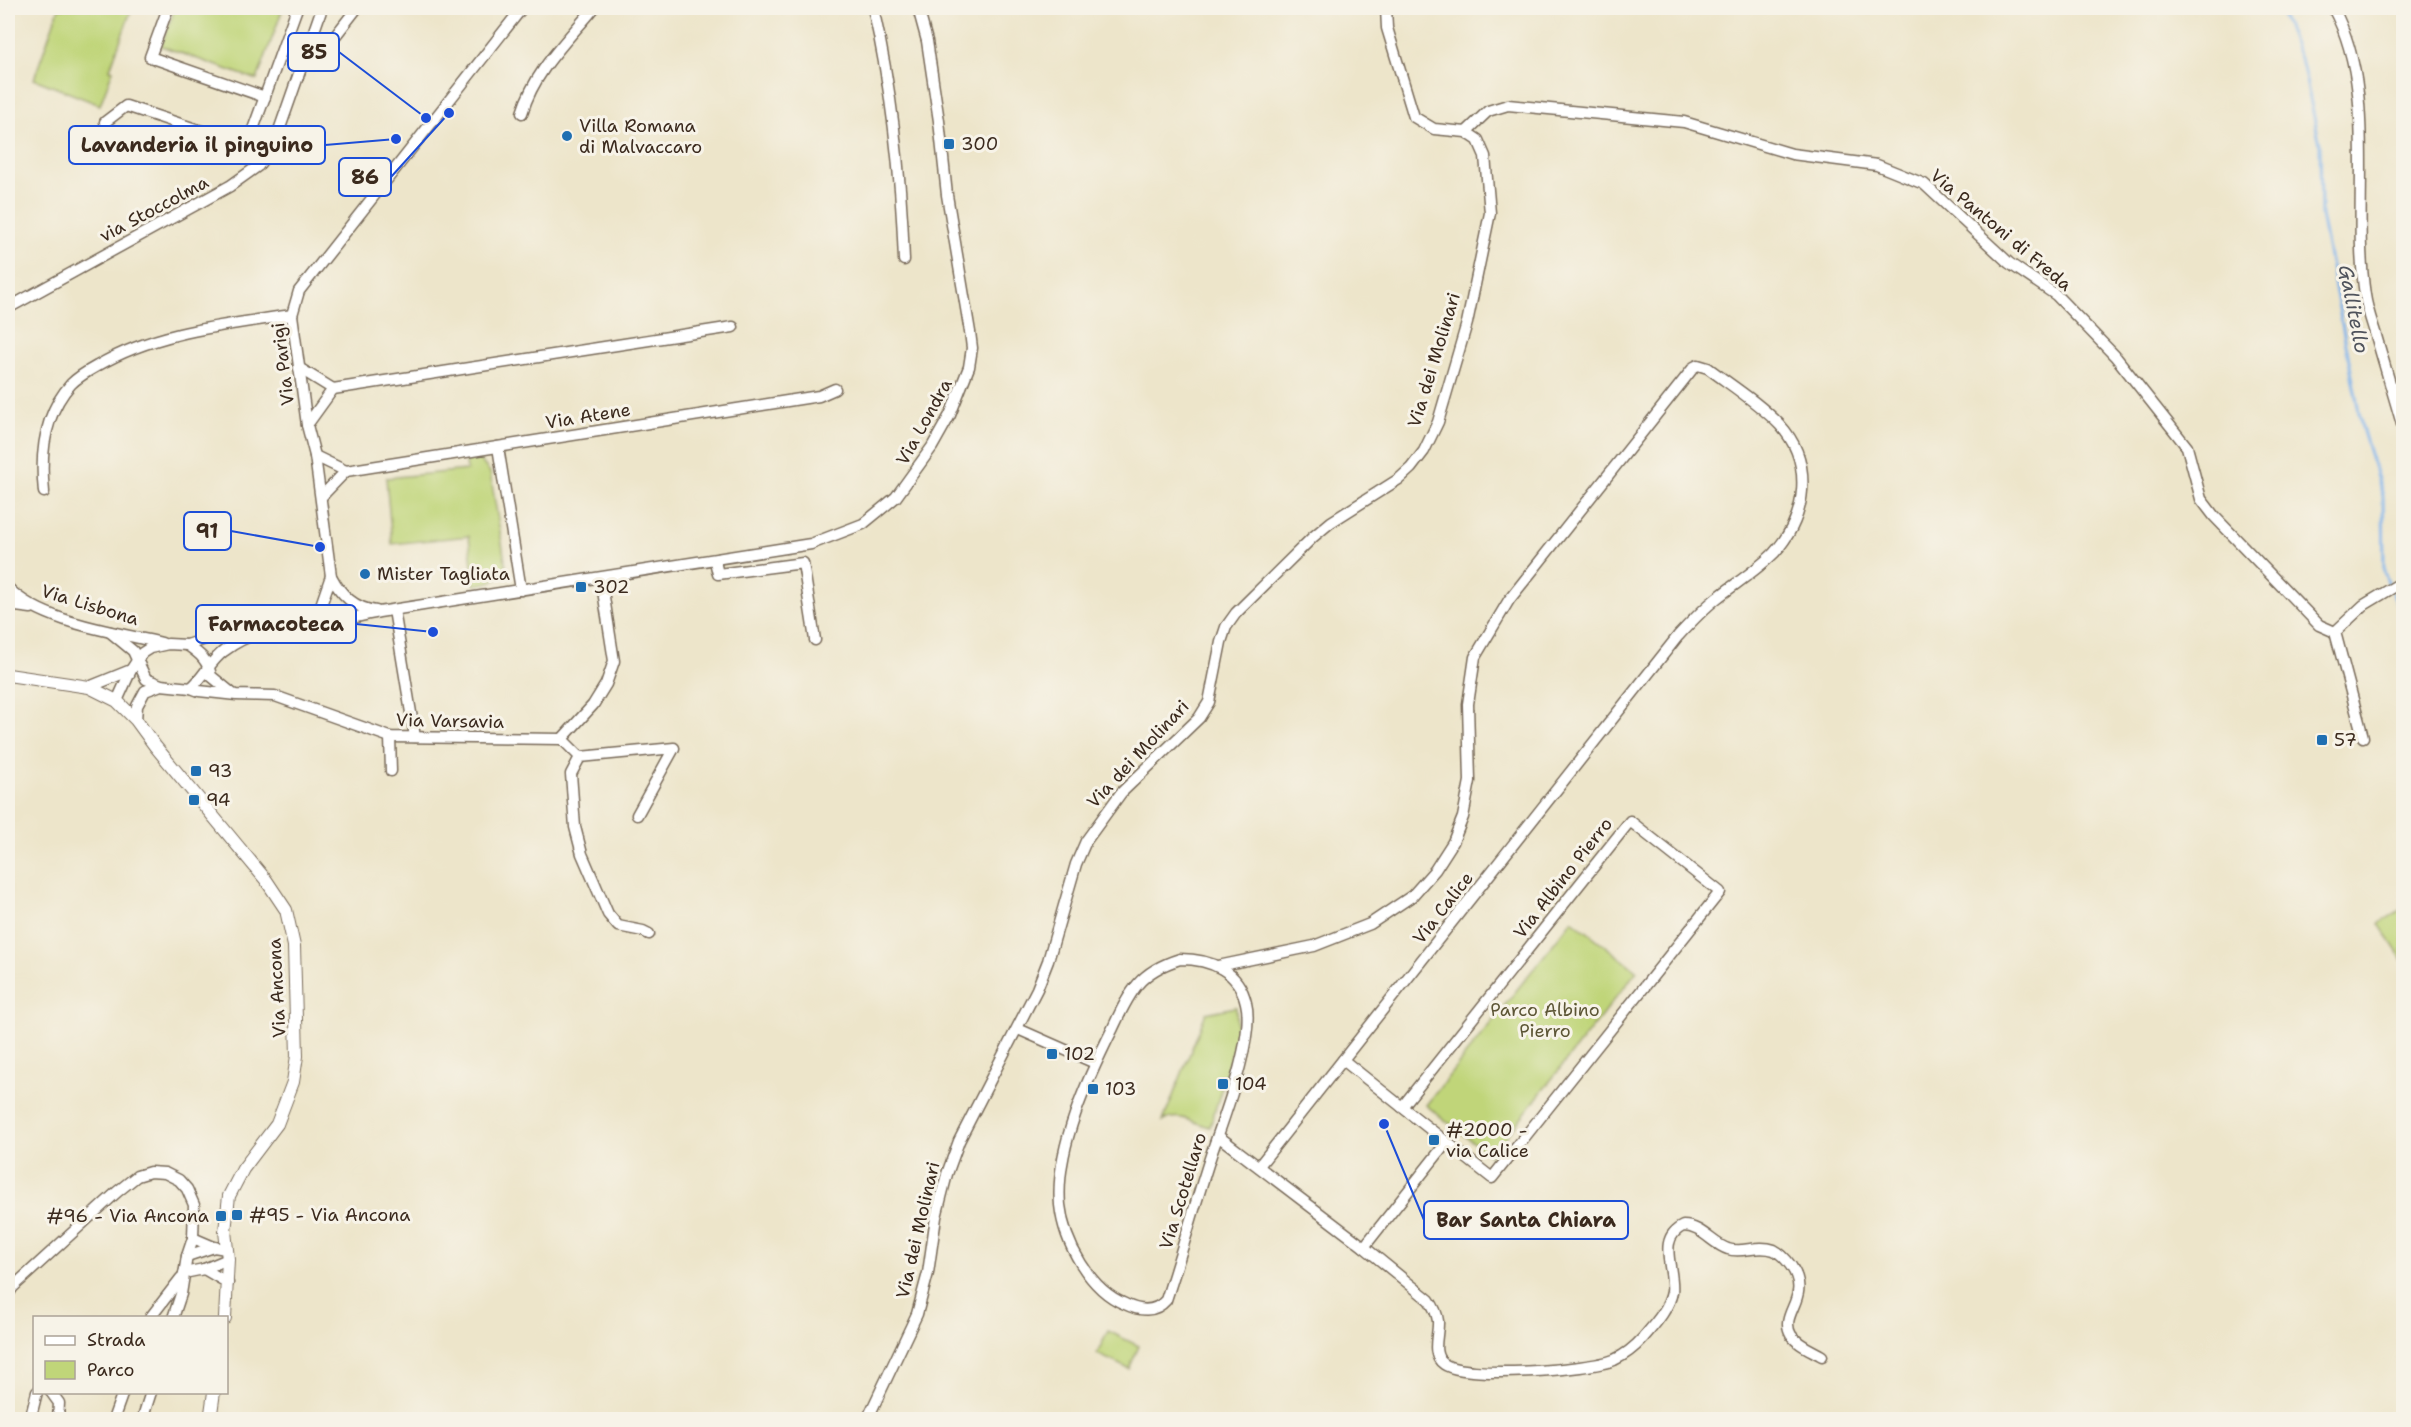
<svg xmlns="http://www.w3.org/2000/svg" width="2411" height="1427" font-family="'Shantell Sans',sans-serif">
<rect width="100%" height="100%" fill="#f7f3e8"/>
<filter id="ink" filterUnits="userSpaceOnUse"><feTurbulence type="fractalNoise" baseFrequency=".0167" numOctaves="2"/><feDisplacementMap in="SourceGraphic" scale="12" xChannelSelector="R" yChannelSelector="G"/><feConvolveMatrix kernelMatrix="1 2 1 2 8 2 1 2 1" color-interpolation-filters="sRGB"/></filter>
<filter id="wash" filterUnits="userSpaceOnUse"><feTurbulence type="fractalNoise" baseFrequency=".008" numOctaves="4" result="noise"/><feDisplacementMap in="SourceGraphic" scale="24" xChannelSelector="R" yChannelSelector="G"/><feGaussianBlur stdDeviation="1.35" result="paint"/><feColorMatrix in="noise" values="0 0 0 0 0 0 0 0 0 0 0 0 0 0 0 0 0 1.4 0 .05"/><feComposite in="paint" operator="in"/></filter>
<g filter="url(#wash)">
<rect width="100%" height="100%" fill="#ede5ca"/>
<g fill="#c0d579" stroke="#7e804c" stroke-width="1.5">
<path d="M59,8H132L110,69L113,70L100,105L34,79Z"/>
<path d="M175,8H283L257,80L161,46Z"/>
<path d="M479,459L490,472L506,567C497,582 490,583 474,585L469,536L392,544L386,478L467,470L466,461Z"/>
<path d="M2403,908V961L2379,924Z"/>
<path d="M1572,920L1637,971L1491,1156L1426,1105Z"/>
<path d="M1236,1007C1239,1034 1231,1056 1223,1081H1221L1220,1086L1222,1087L1210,1127C1193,1123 1180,1112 1163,1121L1206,1013Z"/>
<path d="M1108,1331L1139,1346L1129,1369L1097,1354Z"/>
</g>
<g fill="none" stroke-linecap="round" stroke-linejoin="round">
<g stroke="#7db3ec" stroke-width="3">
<path d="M2279,8L2302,63L2320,144L2321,215L2362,428L2383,496L2384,572L2390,587"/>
<path d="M2392,593L2404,615"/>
</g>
</g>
</g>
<g filter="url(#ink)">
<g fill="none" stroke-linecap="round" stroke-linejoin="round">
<defs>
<g id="minor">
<path d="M168,8L150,57L265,97"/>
<path d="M873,8C892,90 901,175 904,260"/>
<path d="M2333,8C2379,92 2351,202 2365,295C2367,310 2373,325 2377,339C2386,370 2395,400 2404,431"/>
<path d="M322,53L357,8"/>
<path d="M522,113C535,70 566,42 594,8"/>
<path d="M105,122L126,106L247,146L297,8"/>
<path d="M1466,132L1488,111L1508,105L1684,122L1792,154L1877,165L1924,184L2009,263L2056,295L2115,356L2187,447L2201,499L2214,516L2319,625L2335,632"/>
<path d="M8,308L230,186L258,166L275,142L322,8"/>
<path d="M299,368L333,389"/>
<path d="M333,389L733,327"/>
<path d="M307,425L333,389"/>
<path d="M498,447L521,590"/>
<path d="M315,456L346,471"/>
<path d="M346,471L819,396L835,389"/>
<path d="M44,492C40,455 44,414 71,384C79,376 88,371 97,366C156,331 226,325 292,315"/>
<path d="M321,497L346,471"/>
<path d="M715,561L718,574L803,563L815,640"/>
<path d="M331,576L320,608L324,617L333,622"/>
<path d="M8,588C42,623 116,632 162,643"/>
<path d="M8,605L31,608"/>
<path d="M394,610L415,737"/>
<path d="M376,611C354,608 341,595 331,576L315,456L307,425L292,315L299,291L522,8"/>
<path d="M299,627L320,608"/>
<path d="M110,632L133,651L146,679L161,685L191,688C204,677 210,661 224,651C258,625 291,628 330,623C346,620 363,615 379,612L811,544L863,524L896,497L932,447L950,415L969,367L972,348L970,332L947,195L939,121L927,41L918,8"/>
<path d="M187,645C200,654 208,660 211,676L233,694"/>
<path d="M89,687L131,670"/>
<path d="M191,688L199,691L236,695L275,696L390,737L562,739"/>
<path d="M117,701L131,670L142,653L150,648L168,644L187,645L214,636L254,631"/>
<path d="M136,720L137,706L145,691L161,685"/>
<path d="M390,737L391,771"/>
<path d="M2363,737L2335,632L2364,605L2404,581"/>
<path d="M562,739L580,757L674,748L637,815"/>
<path d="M562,739L593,705L606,684L614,661L601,578"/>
<path d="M580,757L571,774L575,827L582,854L608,914L618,926L643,931L649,934"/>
<path d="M1630,821L1720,892L1492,1178L1402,1107Z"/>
<path d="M1180,959C1211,959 1239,971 1246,1003C1255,1037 1224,1117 1212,1152C1196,1201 1182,1251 1166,1300C1155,1313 1139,1311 1125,1304C1090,1290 1064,1243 1060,1205C1055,1148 1088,1078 1113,1028C1120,1013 1127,997 1138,984C1149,971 1164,964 1180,959Z"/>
<path d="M1218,966L1314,946L1370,924L1412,896L1435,870L1453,842L1463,817L1470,781L1468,704L1475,657L1509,600L1694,367L1698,365L1708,368C1732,386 1759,403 1780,425C1814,462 1807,517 1774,553C1757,570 1736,583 1717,598C1703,609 1690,623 1678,636L1259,1166"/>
<path d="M1018,1029L1095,1063"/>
<path d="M1343,1060L1402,1107"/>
<path d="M1218,1136L1364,1247L1447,1142"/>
<path d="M193,1238L214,1247L226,1249"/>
<path d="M1364,1247L1429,1300C1434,1307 1437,1313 1438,1321C1439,1335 1430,1354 1444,1364C1464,1379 1589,1370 1614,1360C1625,1355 1635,1347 1643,1338C1654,1325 1669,1309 1672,1292C1675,1269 1656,1239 1683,1226C1702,1226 1712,1244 1728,1249C1742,1254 1757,1244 1774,1250C1782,1254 1786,1259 1791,1266C1813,1298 1778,1313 1791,1335C1798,1345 1812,1350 1822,1356"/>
<path d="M187,1256L214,1247"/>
<path d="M204,1269L228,1283"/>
<path d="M184,1273L204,1269L228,1259"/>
<path d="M8,1294L13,1287L117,1192L137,1176L150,1172L165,1173L179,1180L187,1189L194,1205L193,1238L187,1256L181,1294L173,1318"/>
<path d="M150,1318L181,1278"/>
<path d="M51,1392L59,1403L58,1420"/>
<path d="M30,1420L37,1392"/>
<path d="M113,1420L123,1392"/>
<path d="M142,1420L151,1392"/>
<path d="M867,1420L917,1314L928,1273L936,1217L947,1174L959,1141L1037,989L1048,961L1076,864L1086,841L1121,793L1199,718L1209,702L1221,642L1226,627L1236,613L1313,537L1331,522L1399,479L1411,468L1424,451L1438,422L1467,323L1490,213L1485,156L1478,140L1466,132L1434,129L1414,117L1387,28L1386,8"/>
</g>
<g id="tertiary">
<path d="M8,675L89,687L117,701L136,720L155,746L266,880L286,910L294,946L297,1056L293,1082L277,1124L243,1169L229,1196L225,1231L228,1259L225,1318"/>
<path d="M210,1420L214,1392"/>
</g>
</defs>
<use href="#minor" stroke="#796b5a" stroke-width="13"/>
<use href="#tertiary" stroke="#796b5a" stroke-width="14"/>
<use href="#minor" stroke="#fff" stroke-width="10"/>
<use href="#tertiary" stroke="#fff" stroke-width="12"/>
</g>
</g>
<g fill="#1f6fb2" stroke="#f7f3e8" stroke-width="2">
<circle cx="567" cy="136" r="6"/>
<rect x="943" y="138" width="12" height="12" rx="3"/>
<circle cx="365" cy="574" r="6"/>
<rect x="575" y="581" width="12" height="12" rx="3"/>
<rect x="2316" y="734" width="12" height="12" rx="3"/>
<rect x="190" y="765" width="12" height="12" rx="3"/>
<rect x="188" y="794" width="12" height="12" rx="3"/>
<rect x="1046" y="1048" width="12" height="12" rx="3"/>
<rect x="1217" y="1078" width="12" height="12" rx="3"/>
<rect x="1087" y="1083" width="12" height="12" rx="3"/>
<rect x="1428" y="1134" width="12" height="12" rx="3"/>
<rect x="231" y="1209" width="12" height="12" rx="3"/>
<rect x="215" y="1210" width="12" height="12" rx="3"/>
</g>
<g text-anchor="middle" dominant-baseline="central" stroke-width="6" stroke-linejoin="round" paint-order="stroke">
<g font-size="18" fill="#3b2a1e" stroke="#f7f3e8" text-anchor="start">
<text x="579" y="126">Villa Romana<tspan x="579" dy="21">di Malvaccaro</tspan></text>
<text x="961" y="144">300</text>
<text x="377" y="574">Mister Tagliata</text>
<text x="593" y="587">302</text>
<text x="2334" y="740">57</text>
<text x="208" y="771">93</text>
<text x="206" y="800">94</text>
<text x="1064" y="1054">102</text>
<text x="1235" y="1084">104</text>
<text x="1105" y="1089">103</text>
<text x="1446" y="1130">#2000 -<tspan x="1446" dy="21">via Calice</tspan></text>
<text x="249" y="1215">#95 - Via Ancona</text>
<text x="209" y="1216" text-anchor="end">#96 - Via Ancona</text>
</g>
<g font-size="18" fill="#3b2a1e" stroke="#f7f3e8">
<text transform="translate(154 209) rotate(-28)">via Stoccolma</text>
<text transform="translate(2001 230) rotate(40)">Via Pantoni di Freda</text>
<text transform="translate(1434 360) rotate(-73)">Via dei Molinari</text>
<text transform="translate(283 364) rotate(-97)">Via Parigi</text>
<text transform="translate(588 416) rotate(-9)">Via Atene</text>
<text transform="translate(924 422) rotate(-61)">Via Londra</text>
<text transform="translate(90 605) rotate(17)">Via Lisbona</text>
<text transform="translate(450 721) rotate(1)">Via Varsavia</text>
<text transform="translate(1138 754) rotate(-47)">Via dei Molinari</text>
<text transform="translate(1563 878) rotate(-52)">Via Albino Pierro</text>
<text transform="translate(1443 908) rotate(-52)">Via Calice</text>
<text transform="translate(277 988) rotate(-93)">Via Ancona</text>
<text transform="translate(1183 1191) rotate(-73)">Via Scotellaro</text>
<text transform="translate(918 1230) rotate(-77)">Via dei Molinari</text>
</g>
<g font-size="18" fill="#5c5535" stroke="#f7f3e8">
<text x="1545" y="1010">Parco Albino<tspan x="1545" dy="21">Pierro</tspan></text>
</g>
<g font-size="20" font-style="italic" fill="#4f535c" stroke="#f7f3e8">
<text transform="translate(2354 309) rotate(79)">Gallitello</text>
</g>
</g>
<path fill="none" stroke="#1d4ed8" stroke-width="2" d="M426 118L339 52M396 139L325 145M449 113L391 177M320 547L231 531M433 632L356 624M1384 1124L1424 1220"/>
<g fill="#1d4ed8" stroke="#f7f3e8" stroke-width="2">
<circle cx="426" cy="118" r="6"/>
<circle cx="396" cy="139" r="6"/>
<circle cx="449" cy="113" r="6"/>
<circle cx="320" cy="547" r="6"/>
<circle cx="433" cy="632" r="6"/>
<circle cx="1384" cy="1124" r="6"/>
</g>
<g fill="#f7f3e8" stroke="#1d4ed8" stroke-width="2">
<rect x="288" y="33" width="51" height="38" rx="6"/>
<rect x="69" y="126" width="256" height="38" rx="6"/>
<rect x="339" y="158" width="52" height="38" rx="6"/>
<rect x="184" y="512" width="47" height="38" rx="6"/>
<rect x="196" y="605" width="160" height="38" rx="6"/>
<rect x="1424" y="1201" width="204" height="38" rx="6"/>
</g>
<g font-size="20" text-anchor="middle" font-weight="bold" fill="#3b2a1e">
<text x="314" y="59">85</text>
<text x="197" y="152">Lavanderia il pinguino</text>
<text x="365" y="184">86</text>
<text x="207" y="538">91</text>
<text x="276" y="631">Farmacoteca</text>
<text x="1526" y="1227">Bar Santa Chiara</text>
</g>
<rect width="2411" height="1427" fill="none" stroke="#f7f3e8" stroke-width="30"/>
<rect x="33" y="1316" width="195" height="78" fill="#f7f3e8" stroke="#aca397" stroke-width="1.5"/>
<rect x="45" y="1336" width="30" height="9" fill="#ffffff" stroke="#aca397" stroke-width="1.5"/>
<text x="87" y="1346" font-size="18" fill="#3b2a1e">Strada</text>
<rect x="45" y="1361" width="30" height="18" fill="#c0d579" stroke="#aca397" stroke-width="1.5"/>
<text x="87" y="1376" font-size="18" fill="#3b2a1e">Parco</text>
</svg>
